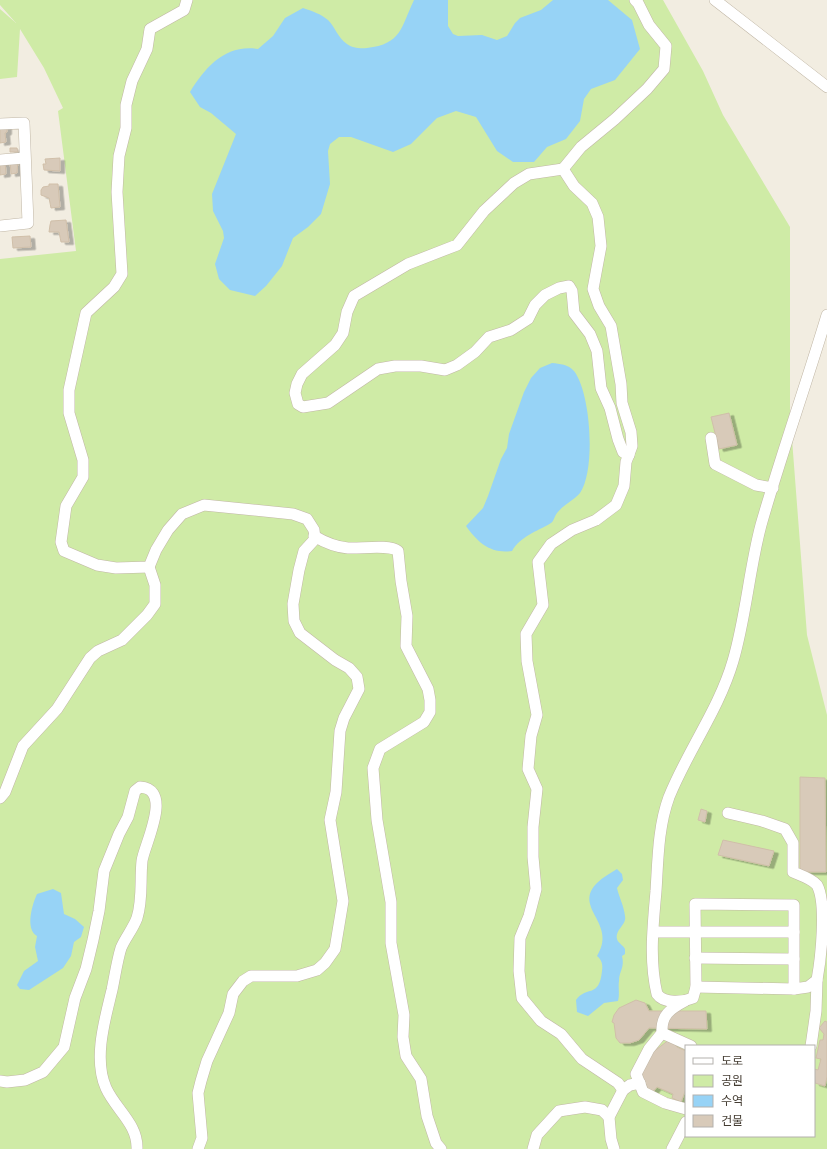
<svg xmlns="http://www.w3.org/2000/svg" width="827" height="1149" font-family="'IBM Plex Sans','Noto Sans KR',sans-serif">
<defs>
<filter id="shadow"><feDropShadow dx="4.5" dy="2.5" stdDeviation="0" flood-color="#0004"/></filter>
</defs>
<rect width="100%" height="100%" fill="#f2ede1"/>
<path fill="#cfeba6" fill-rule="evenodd" d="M0,0H663L703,71L723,115L790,227V413L807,635L827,715V1149H0V259L76,251L58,111L63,108L44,68L20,29L17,77L0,79V9L16,23L0,5ZM686,1046H814V1136H686Z"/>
<g fill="#97d3f6">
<path d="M414,0H448V26L453,34L458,36L482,35L497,40L507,36L515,23L520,18L541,10L553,0H608L632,20L640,49L615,80L591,89L584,99L580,121L566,139L547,147L534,162H513L497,151L476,117L456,111L437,118L411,144L393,152L351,137H339L330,144L328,151L330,184L321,214L308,227L293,238L282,266L266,286L255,296L230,290L219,279L215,264L224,238L223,231L213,211L212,194L236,134L211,113L200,107L190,92C206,66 226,44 258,49L273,36L285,18L303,8C312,11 321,14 328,20C335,27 338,38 347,44C352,48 361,49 367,48C402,44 401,27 414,0Z"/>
<path d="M552,363C560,364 568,364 574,371C591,393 596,470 580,493C573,501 563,505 557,513C554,517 554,521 551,523C536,532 521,536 512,551C491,554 478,543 466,526L483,508L488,496L501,459L507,448L509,434L524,392L531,378L540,368Z"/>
<path d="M617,869L622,874L623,880L617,888C619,897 624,906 625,916C627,925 615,929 617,939C618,943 623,945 625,949V954L622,956C625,968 619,971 619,981C618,988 620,994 618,1001L604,1003L588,1016L577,1012L576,1000C587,985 599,999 602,971C603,965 602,960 597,956C618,923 572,908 597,883C603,877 611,873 617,869Z"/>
<path d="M53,889L61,893L64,914L75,919L84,927L81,937L74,942L71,956L63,968L29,990L20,989L17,985L24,971L38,961L35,947L37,936C25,929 32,905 37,894Z"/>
</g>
<g fill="#d8cab9" stroke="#d0bfa9" filter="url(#shadow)">
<path d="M0,125H7V132L5,133L6,142L0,143Z"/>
<path d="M10,148H17L18,152H10Z"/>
<path d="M60,158V171L44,170L43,164H46L45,159Z"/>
<path d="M5,160L6,174L0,175V161Z"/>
<path d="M10,160H18L17,173L11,174Z"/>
<path d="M49,184H58L60,207L51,208L49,198L41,195V190L43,187L49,186Z"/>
<path d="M66,220L69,242H61L59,232H49L50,225L51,221Z"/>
<path d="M30,236L31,247L13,248L12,237Z"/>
<path d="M729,413L737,445L719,449L711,417Z"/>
<path d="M800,777L825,778L826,872H800Z"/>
<path d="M701,809L707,811L705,822L698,820Z"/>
<path d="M723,840L774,851L769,866L718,855Z"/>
<path d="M636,1000L645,1003L649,1011H706L707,1029L649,1028L639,1040L630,1043H620L616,1038L614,1023L612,1022L614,1015L619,1008Z"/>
<path d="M825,1021L827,1022V1077L825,1086L815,1083L814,1069L818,1070L821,1059L816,1058L820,1040H823L824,1034L819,1028Z"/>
<path d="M670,1039L677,1047L686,1051V1089L681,1102L672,1098L673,1094L657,1087L651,1094L635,1066Z"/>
</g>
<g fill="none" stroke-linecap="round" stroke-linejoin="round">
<defs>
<g id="minor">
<path d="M187,0L184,10L150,29L147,49L132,81L126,105V128L119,156L117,192L122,274L114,287L86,313L69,390V413L83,460V477L66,506L61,542L64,551L97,565L116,568L149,567L156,550L168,530L182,514L204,505L293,514L307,519L314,530L315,539L304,551L299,570L293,604L294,621L300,633L335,660L349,668L357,677L359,689L344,718L340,731L336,792L330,820L343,901L335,949L325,963L317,970L297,976H251L243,981L233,994L229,1013L207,1061L201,1081L198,1093L202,1138L198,1149"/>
<path d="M715,0L827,87"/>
<path d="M0,124L24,123L28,223L0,226"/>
<path d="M0,160L24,158"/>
<path d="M563,169L529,174L514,183L484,211L457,245L408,264L354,296L347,312L343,333L335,345L302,374L297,384L295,393L298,404L303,407L328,403L378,369L395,366H421L445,370L457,365L475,352L489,337L511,330L528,319L535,305L545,295L559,288L569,286L572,291L574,313L590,334L597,351L601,388L610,408L618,439L623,452L629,455"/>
<path d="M711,438L715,464L756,485L773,488"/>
<path d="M314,536C324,542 336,547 348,548C360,549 389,544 398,551L401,581L407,616L406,646L428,689L430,700V712L424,722L380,749L373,768L377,820L391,902V943L404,1015L403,1037L406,1056L421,1079L427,1116L436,1143L441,1149"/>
<path d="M0,798L5,792L23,746L57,709L90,658L98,651L122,640L147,615L155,604V585L149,567"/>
<path d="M654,932H794"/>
<path d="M695,958L794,959"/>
<path d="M696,987L794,989L808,987L817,980C821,958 827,903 817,885C812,879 800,875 793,872V843L785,829L762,821L728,813"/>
<path d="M794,989V905L695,904L696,987L693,998C683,1002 664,1004 657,994C649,961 653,925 656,891C658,860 658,827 669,797C688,750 719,709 733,661C746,617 749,570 761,525C781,455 806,385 827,315"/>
<path d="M685,1001C670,1009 661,1015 662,1033L649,1049L636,1074L643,1092L665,1103L686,1109"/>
<path d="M662,1033L691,1046"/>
<path d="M811,1046L816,1011L817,980"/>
<path d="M0,1081L7,1082L25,1080L43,1072L64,1047L75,998L86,969L93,940L99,911L104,871L119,834L128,817L135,791L140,787C174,789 144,845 142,861C140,880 143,899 137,918C133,929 125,938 121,948C117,961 115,976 112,990C105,1019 93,1059 106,1088C116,1110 138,1124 137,1149"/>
<path d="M623,1090L618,1083L582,1059L561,1034L541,1021L522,998L519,971L520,938L529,916L536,889L533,857V827L537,789L528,769L531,736L537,715L527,661L526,634L543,605L538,562L551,544L572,530L596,520L616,505L624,486L626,462L632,446L631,432L622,403L621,384L611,326L599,306L593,289L601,246L598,217L592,203L574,186L563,169L581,147L615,119L647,89L664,69L666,46L649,25L638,3L635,0"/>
<path d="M533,1149L537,1135L559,1111L585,1107L602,1110L609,1117"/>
<path d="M614,1149L611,1139L609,1117L623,1090L630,1085L640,1083"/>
<path d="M672,1149L686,1122"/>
</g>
</defs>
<use href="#minor" stroke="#c1b7a6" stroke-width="12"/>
<use href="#minor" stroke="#fff" stroke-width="11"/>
</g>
<rect x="685" y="1045" width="130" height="92" fill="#ffffff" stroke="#b4b1ad"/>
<rect x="693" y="1058" width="20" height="6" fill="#ffffff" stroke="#b4b1ad"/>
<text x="721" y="1065" font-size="12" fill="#443c32">도로</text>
<rect x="693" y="1075" width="20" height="12" fill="#cfeba6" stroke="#b4b1ad"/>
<text x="721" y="1085" font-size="12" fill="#443c32">공원</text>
<rect x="693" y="1095" width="20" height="12" fill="#97d3f6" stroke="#b4b1ad"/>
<text x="721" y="1105" font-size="12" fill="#443c32">수역</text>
<rect x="693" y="1115" width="20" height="12" fill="#d8cab9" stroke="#b4b1ad"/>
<text x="721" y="1125" font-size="12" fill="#443c32">건물</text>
</svg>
